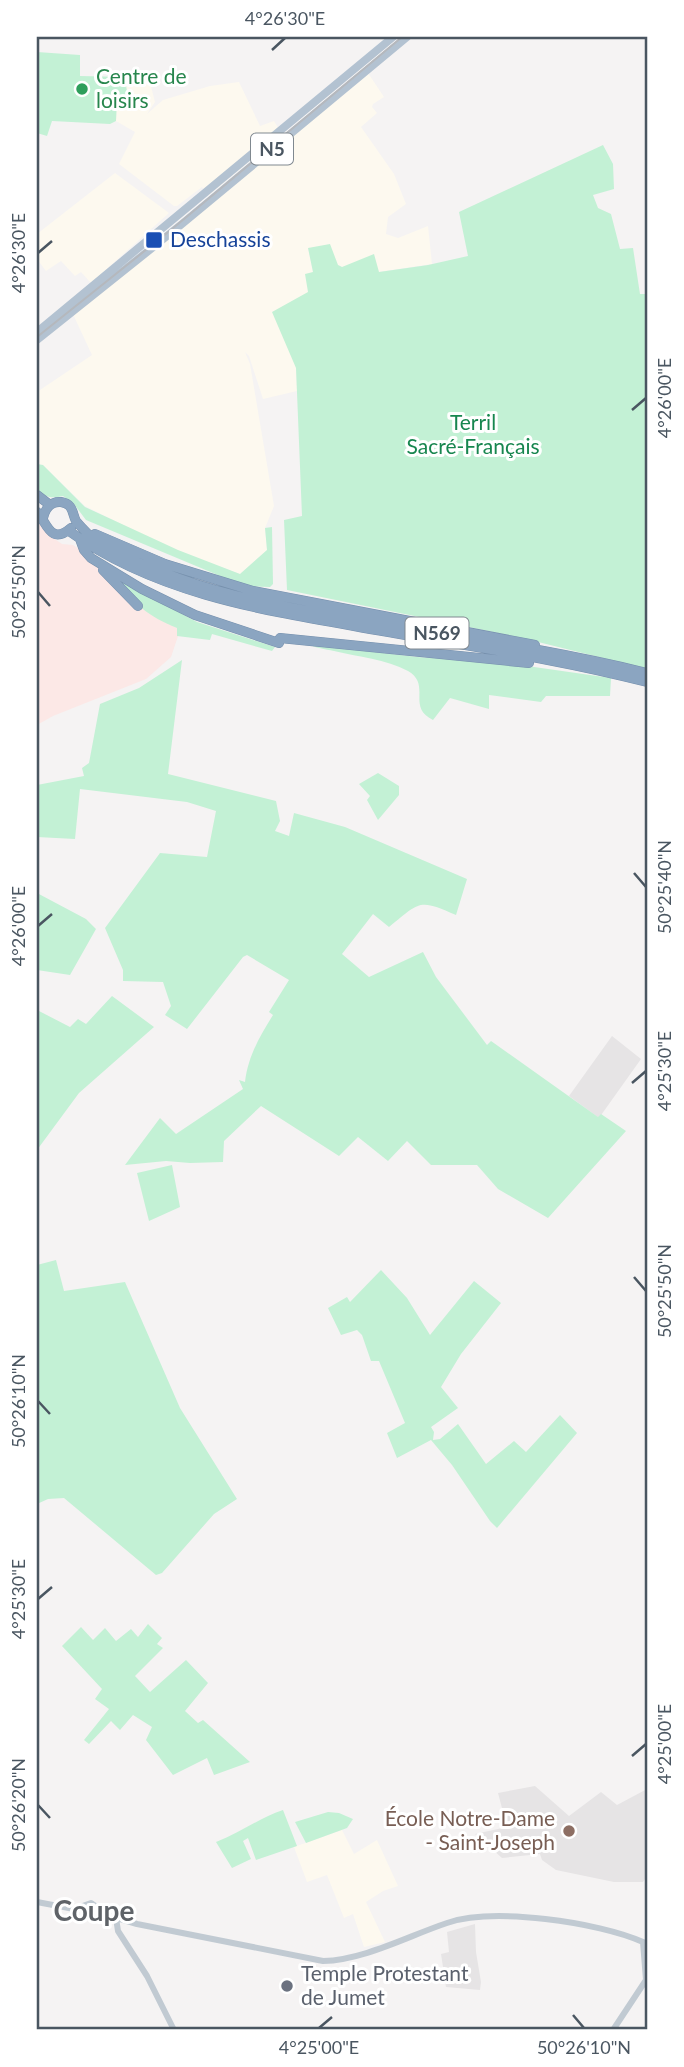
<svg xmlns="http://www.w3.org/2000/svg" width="684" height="2067" viewBox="0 0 684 2067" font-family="Lato,sans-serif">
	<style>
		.commercial { fill: #fdf9ef }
		.education { fill: #e6e4e5 }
		.medical { fill: #fce8e6 }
		.green { fill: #c3f1d5 }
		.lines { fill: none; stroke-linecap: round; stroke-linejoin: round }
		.highway-casing { stroke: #7690ad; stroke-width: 10 }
		.minor { stroke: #c1cad2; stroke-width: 6 }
		.major { stroke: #b3c2d1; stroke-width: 8 }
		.highway { stroke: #8ba5c1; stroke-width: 9 }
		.tram { stroke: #b5b8bd; stroke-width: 2 }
		.ticks { fill: none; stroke: #4a5661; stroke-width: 2.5 }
		.leisure-dot { fill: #2e9e5b; stroke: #fff; stroke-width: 2.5 }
		.transit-dot { fill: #1a4fb4; stroke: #fff; stroke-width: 2.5 }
		.education-dot { fill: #8d6e63; stroke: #fff; stroke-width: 2.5 }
		.worship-dot { fill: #6b7280; stroke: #fff; stroke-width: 2.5 }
		.labels { text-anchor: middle; stroke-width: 6; stroke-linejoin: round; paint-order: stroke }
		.shield { fill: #fff; stroke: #808990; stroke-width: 2 }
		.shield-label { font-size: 19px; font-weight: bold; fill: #4a5661 }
		.leisure-label { font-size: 21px; fill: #27864d; stroke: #fff; text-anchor: start }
		.transit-label { font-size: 21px; fill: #164399; stroke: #fff; text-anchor: start }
		.park-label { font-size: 21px; fill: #17864f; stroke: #fff }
		.education-label { font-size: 21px; fill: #785e54; stroke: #fff; text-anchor: end }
		.worship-label { font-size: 21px; fill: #5b616d; stroke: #fff; text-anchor: start }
		.district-label { font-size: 28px; font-weight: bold; fill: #5f6368; stroke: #fff }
		.neatline { fill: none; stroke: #4a5661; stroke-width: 2.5 }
		.ticks-label { font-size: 18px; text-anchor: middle; fill: #4a5661 }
	</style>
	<rect width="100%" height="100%" fill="#f5f3f3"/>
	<path class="commercial" d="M366 70 384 97 373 104 372 107 377 113 361 127 394 174 406 204 388 217 386 234 398 238 428 226 432 264 378 272 342 267 308 248 313 273 308 292 296 368 297 391 263 399 249 356 245 352 250 364 274 506 265 528 267 550 240 574 173 550 85 506 43 465 37 464V392L92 355 72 312Z
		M148 75 155 102 147 114 163 100 210 86 239 82 260 126 274 121 280 131 277 145 270 144 209 195 202 187 177 206H174L119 164 135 132 116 121 117 99H128L125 79Z
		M115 173 169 213 91 283 81 272 75 276 61 261 46 271 37 259V234Z
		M342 1830 354 1854 377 1840 398 1886 383 1891 366 1902 385 1942 364 1947 353 1914 344 1918 327 1875 307 1882 294 1847Z"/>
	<path class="education" d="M612 1036 641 1059 599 1118 569 1096Z
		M535 1786 569 1816 601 1792 617 1805 647 1789V1876L643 1882H614L556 1870 542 1860 540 1854 502 1858 475 1834 507 1827 498 1793Z
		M475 1924 476 1952 481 1982 480 1990 446 1987 441 1954 449 1952 447 1932Z"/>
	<path class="medical" d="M37 518 50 536 62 544 73 545 95 560 132 601 180 630 171 657 146 679 53 716 37 725Z"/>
	<path class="green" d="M37 52 80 55V76L125 77 128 100H117L116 121 110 124 52 121 47 136 37 133Z
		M603 145 613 164 614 189 593 195 598 208 611 214 620 249 633 248 640 294H647V669L522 638 287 590 284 520 302 516 296 368 272 312 308 292 305 274 313 272 308 248 330 244 338 265 342 267 374 254 379 272 428 265 468 256 459 212Z
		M37 464 43 465 85 507 178 550 240 574 267 550 265 528 272 527 273 584 270 587 244 586 86 520 74 504 63 496C52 499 45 497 37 490Z
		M118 579 197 622 275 647 272 651 212 634 210 640 177 636V628C148 616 134 605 118 579Z
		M308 644 417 657 499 662 611 678 610 696H546L541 702 489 695V709L450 698 433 720C406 707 432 685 408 671 386 659 358 657 334 651 325 649 315 648 308 644Z
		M182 660 168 774 276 801 280 821 275 831 289 836 294 813 345 827 467 879 456 915C418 898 420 902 389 927L373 914 342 954 369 977 423 952 436 977 487 1045 491 1041 598 1117 601 1114 626 1131 548 1218 498 1189 477 1165H431L407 1141 388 1161 358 1137 339 1156 261 1106 224 1141 223 1162 190 1163 166 1161 125 1165 160 1118 176 1134 243 1089 239 1080 245 1082C248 1056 260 1036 273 1015L269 1012 289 980 247 955 243 957 187 1029 165 1015 171 1006 163 982 123 981V970L105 928 160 853 207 857 216 811 187 802 80 789 75 839 37 837V785L84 776 82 768 89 763 100 704 139 688Z
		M378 773 399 786V795L378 820 367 800 370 796 359 784Z
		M37 893 86 919 96 929 70 975 37 970Z
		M112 996 154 1027 79 1093 37 1150V1012L39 1011 70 1027 78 1019 86 1024Z
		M172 1165 180 1207 149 1221 137 1173Z
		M56 1260 64 1291 125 1282 180 1408 237 1499 214 1514 162 1573 156 1575 64 1498 48 1499 37 1504V1265Z
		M381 1270 407 1298 430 1335 474 1281 501 1303 461 1354 441 1387 458 1408 431 1427 434 1432 433 1440 440 1439 458 1424 486 1464 514 1441 526 1452 560 1415 577 1433 497 1528 490 1521 452 1465 431 1440 397 1458 387 1433 405 1423 379 1361H371L362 1335 357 1330 341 1335 328 1308 347 1297 350 1302Z
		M148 1624 162 1638 157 1644 163 1648 135 1676 150 1692 186 1660 208 1683 185 1711 198 1723 203 1720 250 1762 214 1775 207 1758 173 1775 146 1740 152 1727 133 1715 120 1730 111 1721 89 1744 84 1740 109 1709 95 1699 102 1689 62 1646 81 1627 93 1640 105 1628 116 1641 131 1629 138 1637Z
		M283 1810 297 1846 256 1860 248 1838 243 1841 251 1859 232 1868 216 1842C240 1833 259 1818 283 1810Z
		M328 1812 339 1813 353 1819 347 1828 306 1843 295 1822Z"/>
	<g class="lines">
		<defs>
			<path id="highway" d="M37 495 50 505
				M37 512C47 522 50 546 71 528
				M43 518C45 509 51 501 61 502 74 504 72 514 76 521 80 526 87 533 91 537 113 554 151 568 178 578 232 598 292 608 349 618 448 635 549 649 647 673
				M69 531C152 591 255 609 354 626 452 644 551 657 647 682
				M95 534 165 564 253 591 535 645
				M80 539 84 550 91 558 142 589 195 615 279 643
				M103 570 138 606
				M280 638 529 663"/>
		</defs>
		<use href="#highway" class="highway-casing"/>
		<path class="minor" d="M37 1902 74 1909 91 1903 110 1916 137 1924 323 1961C364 1960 408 1936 447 1923 493 1907 598 1922 643 1942
			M116 1918 118 1931 147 1976 174 2030
			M613 2030 646 1980 643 1942"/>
		<path class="major" d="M37 332 393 37
			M37 340 182 224 407 37"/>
		<use href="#highway" class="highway"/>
		<path class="tram" d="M37 337 172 229 402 37"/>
	</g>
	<path class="ticks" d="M272 50 285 38M38 253 52 241M632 410 646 398M38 592 50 606M634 873 646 887M38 926 52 914M632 1083 646 1071M634 1277 646 1291M38 1401 50 1414M38 1599 52 1587M632 1756 646 1744M38 1805 50 1818M573 2015 584 2028M319 2028 332 2017"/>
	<circle class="leisure-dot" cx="82" cy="89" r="7"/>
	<rect class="transit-dot" x="145" y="231" width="18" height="18" rx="3.5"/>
	<circle class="education-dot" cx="569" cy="1831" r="7"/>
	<circle class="worship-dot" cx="287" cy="1986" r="7"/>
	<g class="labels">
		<g class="shield">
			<rect x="251" y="133.5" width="42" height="31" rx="5"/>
			<rect x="405.5" y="617.5" width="63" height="31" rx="5"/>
		</g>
		<g class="shield-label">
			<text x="272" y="156">N5</text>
			<text x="437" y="640">N569</text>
		</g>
		<g class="leisure-label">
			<text x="96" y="84">Centre de<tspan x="96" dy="24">loisirs</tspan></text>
		</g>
		<g class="transit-label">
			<text x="170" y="247">Deschassis</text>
		</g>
		<g class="park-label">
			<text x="473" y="430">Terril<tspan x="473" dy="24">Sacré-Français</tspan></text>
		</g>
		<g class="education-label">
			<text x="555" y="1826">École Notre-Dame<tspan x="555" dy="24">- Saint-Joseph</tspan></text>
		</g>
		<g class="worship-label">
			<text x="301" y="1981">Temple Protestant<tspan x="301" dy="24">de Jumet</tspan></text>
		</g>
		<g class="district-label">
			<text x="94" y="1921">Coupe</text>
		</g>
	</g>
	<rect width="684" height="2067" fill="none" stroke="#ffffff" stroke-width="77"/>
	<rect x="38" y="38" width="608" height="1990" class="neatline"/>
	<g class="ticks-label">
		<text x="285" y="25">4°26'30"E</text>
		<text transform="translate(19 253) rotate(-90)" y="6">4°26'30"E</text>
		<text transform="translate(665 398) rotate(-90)" y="6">4°26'00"E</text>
		<text transform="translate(19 592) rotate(-90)" y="6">50°25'50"N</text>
		<text transform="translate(665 887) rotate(-90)" y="6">50°25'40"N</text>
		<text transform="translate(19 926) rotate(-90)" y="6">4°26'00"E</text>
		<text transform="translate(665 1071) rotate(-90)" y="6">4°25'30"E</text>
		<text transform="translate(665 1291) rotate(-90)" y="6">50°25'50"N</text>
		<text transform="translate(19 1401) rotate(-90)" y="6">50°26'10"N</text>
		<text transform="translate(19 1599) rotate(-90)" y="6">4°25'30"E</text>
		<text transform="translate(665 1744) rotate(-90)" y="6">4°25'00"E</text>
		<text transform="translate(19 1805) rotate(-90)" y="6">50°26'20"N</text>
		<text x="319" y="2054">4°25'00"E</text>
		<text x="584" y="2054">50°26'10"N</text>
	</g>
</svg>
